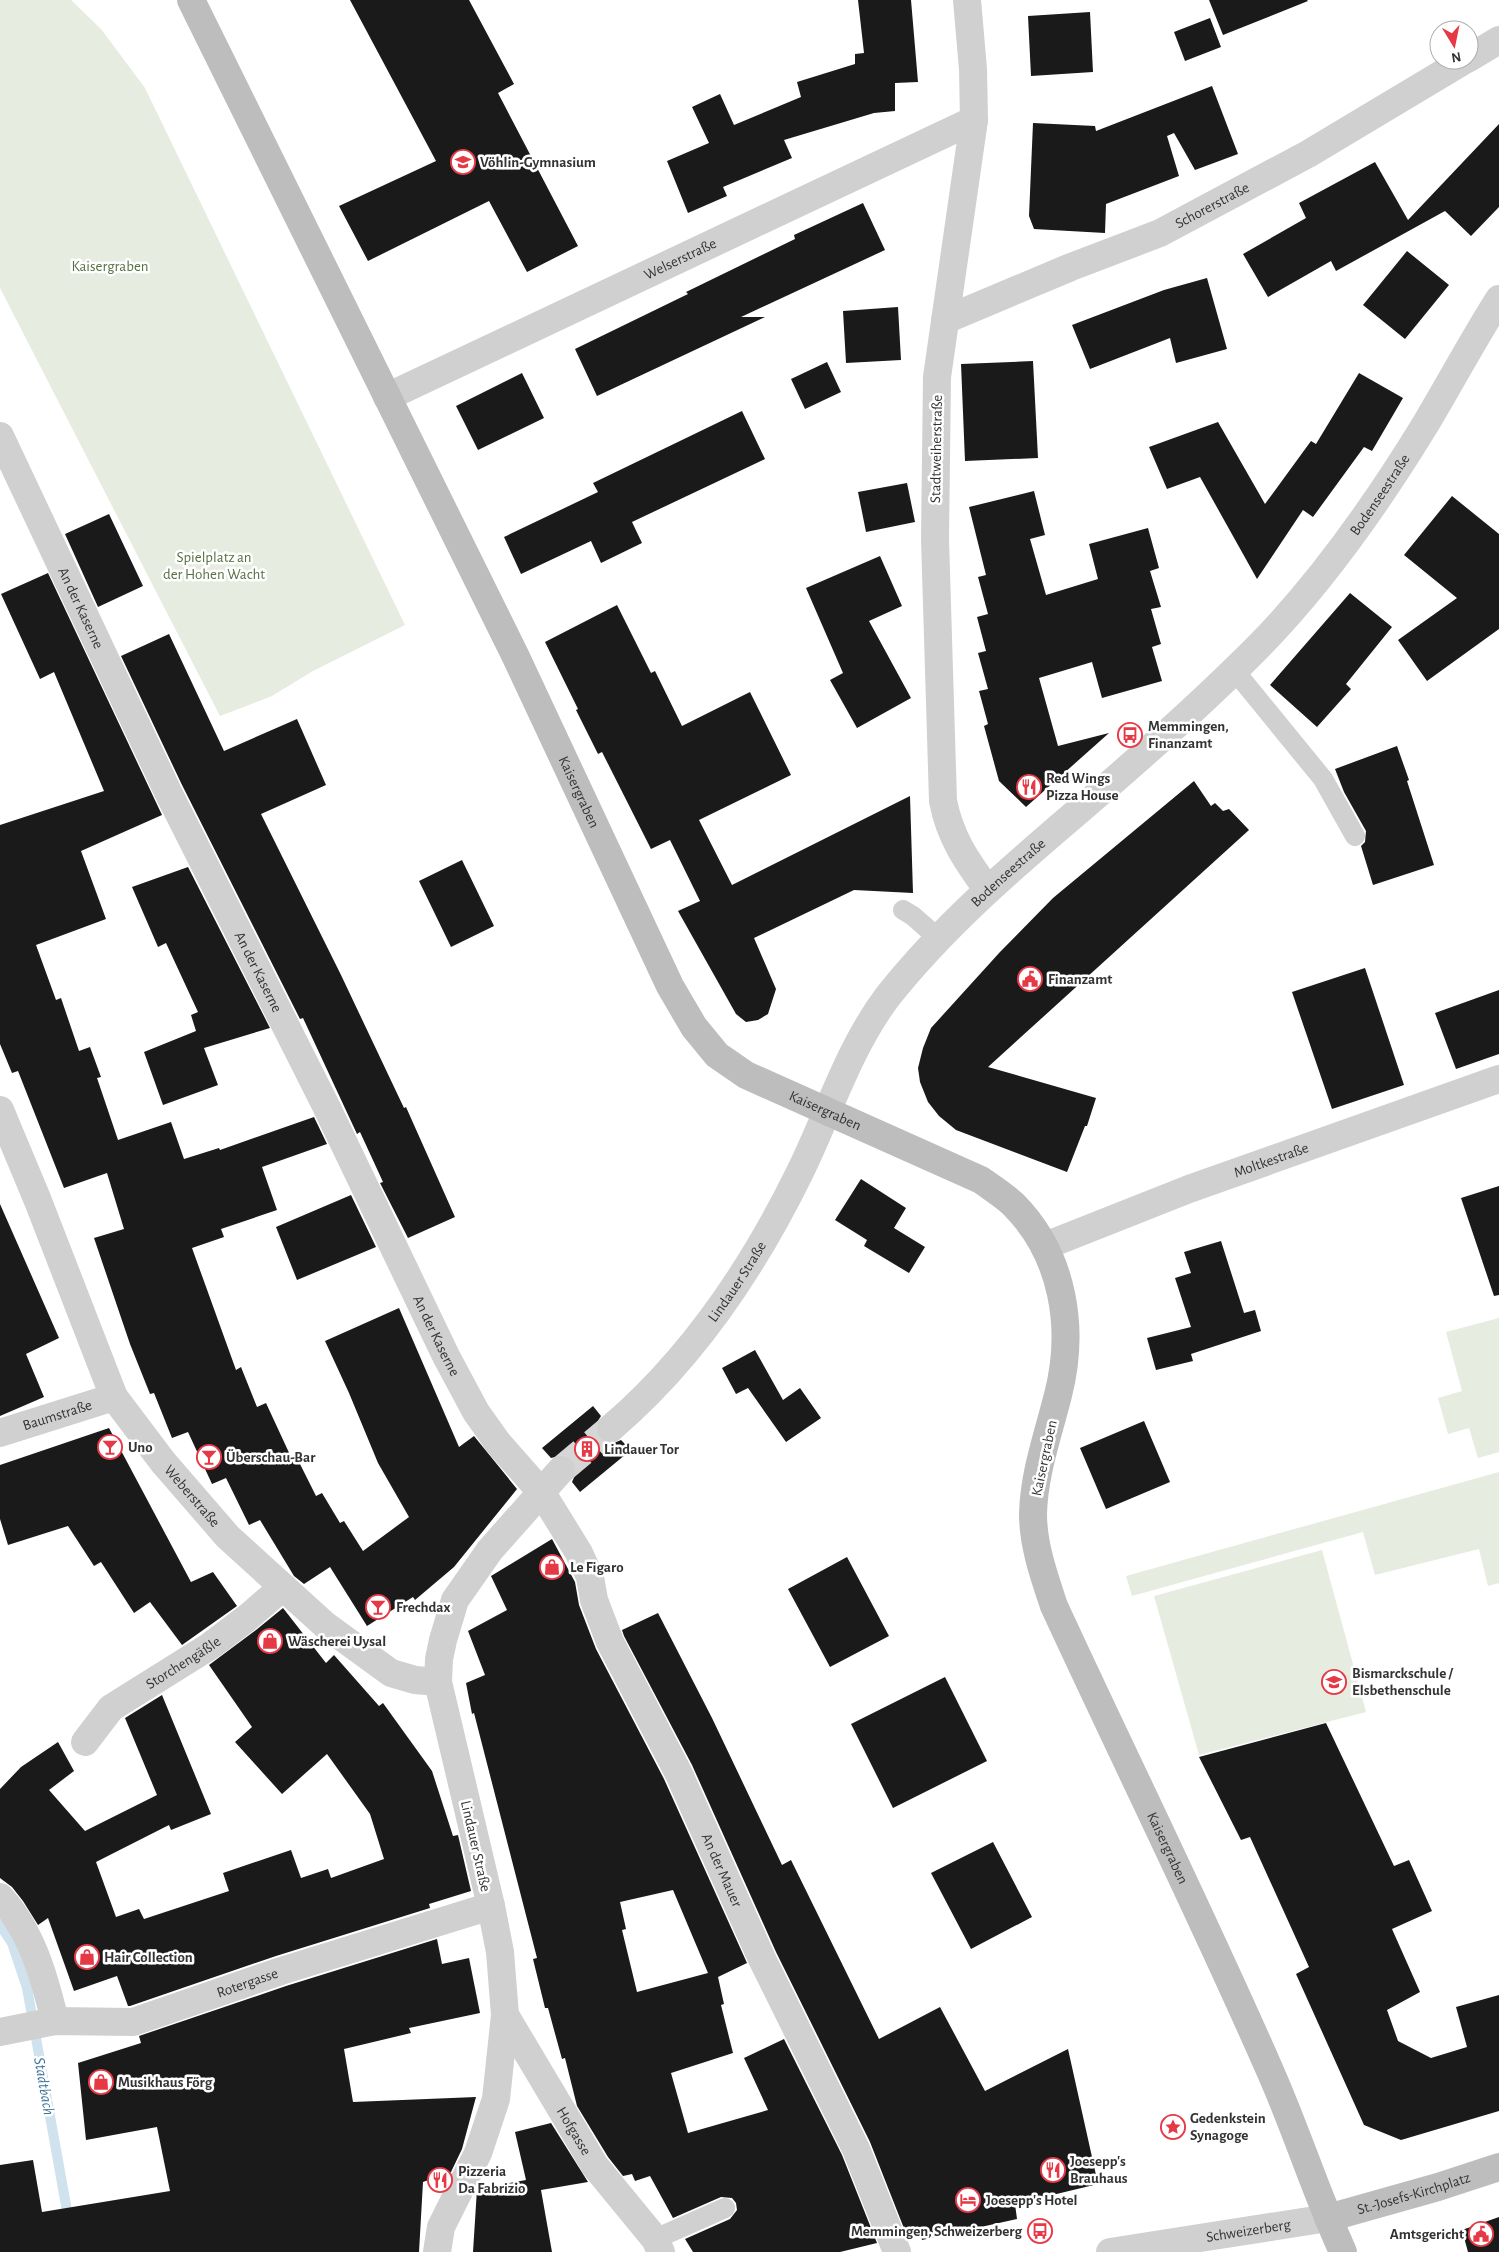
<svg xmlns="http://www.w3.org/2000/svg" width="1499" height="2252" viewBox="0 0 1499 2252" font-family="'Alegreya Sans',sans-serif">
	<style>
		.green { fill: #e6ecdf }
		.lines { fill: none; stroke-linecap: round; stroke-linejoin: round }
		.stream { stroke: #cfe2ee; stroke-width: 10 }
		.building { fill: #1a1a1a; fill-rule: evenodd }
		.street-tunnel { stroke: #d6d6d6; stroke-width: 28; stroke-dasharray: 28 14; stroke-linecap: butt }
		.lane { stroke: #d0d0d0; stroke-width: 20 }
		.street { stroke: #d0d0d0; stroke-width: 28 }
		.secondary { stroke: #bdbdbd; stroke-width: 28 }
		.labels { text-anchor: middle; stroke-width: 5; stroke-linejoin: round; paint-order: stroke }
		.poi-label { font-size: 15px; font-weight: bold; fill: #333; stroke: #fff; text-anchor: start }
		.street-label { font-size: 15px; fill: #333; stroke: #fff }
		.park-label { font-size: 15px; fill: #56703f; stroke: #fff }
		.water-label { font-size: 16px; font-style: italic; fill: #3f7597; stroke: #fff }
	</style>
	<rect width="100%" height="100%" fill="#fff"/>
	<path class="green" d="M0 0H71L101 29 145 88 405 625 313 671 272 696 220 716 0 288Z
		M1499 1318V1452L1478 1458 1469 1428 1448 1434 1438 1398 1462 1391 1446 1332Z
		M1499 1472V1583L1488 1586 1479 1549 1375 1575 1363 1532 1132 1596 1126 1576Z
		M1322 1550 1366 1712 1199 1755 1154 1596Z"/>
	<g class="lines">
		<path class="stream" d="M0 1925 12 1943 27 1988 69 2222"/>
	</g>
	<path class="building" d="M350 0H469L514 84 498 93 578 246 527 272 489 201 368 261 339 206 436 161Z
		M858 0H911L918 82 895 83V111L874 113 784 140 792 158 723 187 727 196 688 213 667 161 709 143 692 107 720 94 734 125 801 97 797 82 855 64V54L864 53Z
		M1209 0H1307L1308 1 1223 35Z
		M1090 12 1093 72 1031 76 1028 16Z
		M1210 18 1221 47 1185 61 1174 32Z
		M1212 86 1238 154 1195 170 1174 133 1167 136 1179 176 1106 204 1105 233 1034 229 1029 216 1033 123 1095 126 1096 131Z
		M1499 124V207L1471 236 1445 211 1336 271 1331 261 1268 297 1243 254 1306 218 1299 203 1375 162 1408 220Z
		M863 203 885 250 741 317H765L597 396 575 349 688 294 686 292 795 239 794 235Z
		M1407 251 1449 285 1405 339 1363 305Z
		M1207 278 1227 349 1176 363 1170 338 1090 369 1072 325 1164 290Z
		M898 307 901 360 846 363 843 311Z
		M1033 361 1038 458 965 461 961 364Z
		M827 362 841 392 805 409 791 379Z
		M522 373 544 418 478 450 456 406Z
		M1359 373 1403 398 1372 451 1364 447 1313 517 1303 510 1257 579 1200 477 1167 489 1149 447 1218 422 1265 504 1311 441 1316 444Z
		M742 411 765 459 632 522 642 543 601 563 591 541 521 574 504 537 598 492 593 483Z
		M907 483 915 522 866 532 858 492Z
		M1034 491 1045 535 1030 539 1046 595 1098 579 1089 544 1148 528 1159 568 1150 571 1161 607 1151 609 1161 644 1152 647 1162 681 1102 698 1092 662 1039 678 1058 746 1109 733 1026 807 999 781 984 726 988 724 979 691 988 689 978 653 986 651 977 617 988 614 978 577 986 575 969 507Z
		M1452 496 1499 534V629L1427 681 1398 640 1457 598 1404 555Z
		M109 514 143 586 98 607 65 534Z
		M880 556 902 606 869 621 911 698 857 728 830 680 843 673 806 588Z
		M48 573 162 815 81 851 106 919 36 945 56 1000 61 998 79 1051 90 1047 101 1077 97 1078 118 1140 171 1122 184 1159 219 1148 220 1150 314 1117 327 1144 262 1167 277 1210 221 1229 224 1237 192 1248 236 1370 241 1367 257 1407 266 1403 291 1457 295 1454 316 1496 322 1493 340 1523 344 1521 363 1551 409 1517 378 1463 349 1393 325 1341 399 1308 459 1447 474 1436 517 1489 454 1567 415 1600 413 1597 367 1626 330 1567 304 1584 294 1576 260 1520 249 1525 226 1478 212 1484 188 1432 172 1438 154 1393 150 1394 130 1344 94 1238 124 1229 107 1173 64 1188 18 1071 12 1073 0 1044V825L104 791 54 672 40 679 1 594Z
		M1350 593 1392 627 1346 684 1351 689 1317 727 1270 685Z
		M617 605 651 673 655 671 682 726 750 692 791 775 699 820 732 885 910 796 913 893 854 890 754 938 776 989 768 1014 758 1020 746 1022 736 1014 678 911 700 901 670 840 651 849 602 752 598 754 576 710 578 709 545 642Z
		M169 634 224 751 297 719 326 785 261 814 341 975 404 1108 406 1107 455 1217 408 1238 380 1183 383 1182 360 1132 357 1134 303 1018 300 1019 182 785 121 656Z
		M1397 746 1409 780 1407 781 1434 865 1373 885 1361 846 1365 842 1366 831 1344 792 1335 769Z
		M1194 781 1211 806 1215 803 1223 811 1229 809 1249 830 988 1067 1096 1098 1087 1126H1085L1067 1172 956 1130 939 1116 928 1102 920 1082 918 1068 923 1048 931 1028 1000 952 1053 898Z
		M462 860 494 926 451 947 419 881Z
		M188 867 270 1028 204 1048 218 1085 163 1105 144 1052 196 1031 191 1015 198 1012 166 943 158 947 132 887Z
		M1365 968 1404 1085 1332 1109 1292 992Z
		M1499 990V1054L1456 1069 1435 1013Z
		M861 1179 906 1208 894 1228 925 1247 909 1273 864 1246 867 1240 835 1220Z
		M1499 1186V1295L1494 1296 1461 1198Z
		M351 1195 376 1247 297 1280 276 1227Z
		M0 1204 59 1338 26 1354 44 1397 0 1416Z
		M1221 1241 1244 1313 1255 1310 1261 1331 1191 1354 1193 1361 1156 1370 1147 1338 1191 1327 1175 1278 1191 1273 1184 1252Z
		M755 1350 783 1400 800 1388 821 1418 786 1442 748 1388 736 1394 722 1368Z
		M593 1406 601 1416 596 1424V1431L599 1438 607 1443H614L621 1440 631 1450 580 1492 572 1482 576 1473V1465L572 1459 564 1455 551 1458 542 1448Z
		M1144 1421 1170 1482 1106 1509 1080 1448Z
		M109 1428 191 1582 213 1572 237 1606 182 1645 150 1602 134 1613 101 1562 94 1566 68 1526 8 1545 0 1519V1465Z
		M552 1539 575 1582 579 1605 596 1649 664 1779 747 1963 718 1977 724 2004 721 2005 733 2053 671 2073 688 2133 768 2110 744 2058 784 2039 842 2155 877 2243 840 2252H693L685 2239 730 2219 737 2210 736 2203 732 2198 721 2197 673 2218 650 2176 635 2181 632 2174 623 2176 608 2157 577 2106 565 2058 562 2059 548 2008H545L533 1959 537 1958 474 1713 472 1714 466 1683 485 1675 468 1631 507 1610 491 1576ZM673 1890 708 1973 637 1992 622 1930 626 1929 620 1902Z
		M847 1557 889 1636 830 1667 788 1589Z
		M283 1608 326 1663 334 1655 379 1706 383 1703 432 1771 453 1836 458 1835 471 1891 429 1904 430 1908 276 1956 130 2006H128L117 1976 74 1991 48 1918 38 1925 23 1901 12 1887 0 1878V1789L21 1767 58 1742 74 1771 49 1790 85 1831 157 1795 125 1718 162 1695 211 1814 171 1830 169 1825 96 1862 116 1917 139 1909 144 1919 229 1891 223 1873 291 1850 301 1878 328 1869 331 1878 384 1859 370 1814 327 1754 282 1794 235 1742 252 1727 209 1665 256 1630Z
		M658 1613 712 1718 782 1865 791 1860 879 2039 940 2007 985 2091 1068 2049 1098 2184 1015 2204 1017 2219 922 2240 920 2233 907 2236 870 2142 776 1952 692 1765 624 1636 622 1630Z
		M945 1677 987 1761 893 1808 851 1724Z
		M1326 1723 1394 1866 1409 1860 1432 1911 1392 1929 1420 1992 1387 2010 1398 2041 1431 2058 1467 2047 1456 2007 1499 1995V2111L1401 2140 1364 2125 1296 1974 1309 1967 1250 1837 1241 1840 1199 1757Z
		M993 1842 1032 1917 971 1949 931 1873Z
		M437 1939 442 1964 469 1958 480 2013 409 2028 411 2033 344 2049 353 2102 476 2097 462 2149 451 2172 423 2182 419 2252H0V2165L33 2160 42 2212 170 2191 157 2127 86 2140 78 2063 141 2043 139 2036 286 1986Z
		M551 2123 588 2182 541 2190 552 2252H473L477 2189 526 2180 515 2132Z
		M1499 2217V2252H1468L1462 2230Z"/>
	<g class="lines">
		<path class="street-tunnel" d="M561 1470 611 1428"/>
		<path class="lane" d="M1234 670 1323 779 1355 836
			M903 910 913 916 938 938
			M655 2239 725 2208"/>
		<g class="street">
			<path d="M967 0 973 69 974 120 937 377 935 539 943 801C950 837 966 860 987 889"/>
			<path d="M1469 58 1499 40"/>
			<path id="s1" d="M945 320 1071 267 1160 233 1308 154 1465 60"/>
			<path id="s2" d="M387 397 974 120"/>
			<path id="s3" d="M0 436 168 792 326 1106 446 1356 476 1412 498 1443 542 1493 579 1553 590 1577 594 1600 610 1642 678 1772 762 1959 856 2149 897 2252"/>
			<path id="s4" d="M0 1110 38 1201 114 1397 163 1462 228 1537 325 1625 391 1673 415 1680 438 1682"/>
			<path id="s5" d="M1045 1246 1189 1189 1499 1079"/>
			<path id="s6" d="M611 1428C693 1358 753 1268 800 1172 829 1113 848 1049 888 996 943 927 1009 870 1076 813 1137 761 1197 708 1254 651 1320 585 1376 505 1425 425 1450 383 1473 340 1499 299"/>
			<path id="s7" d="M0 1433 114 1397"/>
			<path id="s8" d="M85 1742 111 1708 210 1646 247 1618 283 1587"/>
			<path d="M0 1897C32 1932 44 1976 55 2021"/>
			<path id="s9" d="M505 2015 595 2166 655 2239 661 2252"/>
			<path id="s10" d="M0 2032 55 2021 133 2022 281 1971 491 1906"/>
			<path d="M437 2252 441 2227 478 2153 496 2099 505 2015 500 1952 491 1906 438 1682 439 1659 443 1640 455 1600 490 1550 561 1470"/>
			<path id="s11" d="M1110 2252 1328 2218"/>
		</g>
		<g class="secondary">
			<path id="s12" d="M191 0 515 655 670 986 694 1027 717 1055 746 1075 981 1180C992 1188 1005 1196 1014 1205 1064 1256 1075 1329 1058 1395 1048 1435 1034 1473 1033 1514 1033 1545 1044 1576 1054 1606 1126 1762 1202 1915 1271 2073 1297 2132 1316 2193 1343 2252"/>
			<path id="s13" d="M1328 2218 1438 2187 1499 2167"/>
		</g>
	</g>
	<defs>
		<symbol id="school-ring" viewBox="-11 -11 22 22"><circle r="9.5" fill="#fff" stroke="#e63946" stroke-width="1.5"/><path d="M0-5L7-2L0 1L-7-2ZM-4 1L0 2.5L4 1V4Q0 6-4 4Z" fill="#e63946"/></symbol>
		<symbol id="bus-ring" viewBox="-11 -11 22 22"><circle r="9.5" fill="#fff" stroke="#e63946" stroke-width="1.5"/><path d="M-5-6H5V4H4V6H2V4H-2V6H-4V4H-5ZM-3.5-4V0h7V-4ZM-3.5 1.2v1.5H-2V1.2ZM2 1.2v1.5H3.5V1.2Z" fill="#e63946"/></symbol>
		<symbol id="restaurant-ring" viewBox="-11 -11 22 22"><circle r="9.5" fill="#fff" stroke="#e63946" stroke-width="1.5"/><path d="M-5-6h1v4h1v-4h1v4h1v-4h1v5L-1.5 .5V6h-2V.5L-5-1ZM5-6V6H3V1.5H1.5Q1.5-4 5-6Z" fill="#e63946"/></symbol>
		<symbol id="civic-ring" viewBox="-11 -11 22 22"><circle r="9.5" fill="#fff" stroke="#e63946" stroke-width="1.5"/><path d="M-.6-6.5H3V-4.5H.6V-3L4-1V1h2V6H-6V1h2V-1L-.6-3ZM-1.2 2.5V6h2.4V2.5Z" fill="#e63946"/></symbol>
		<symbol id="bar-ring" viewBox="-11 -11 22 22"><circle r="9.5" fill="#fff" stroke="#e63946" stroke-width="1.5"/><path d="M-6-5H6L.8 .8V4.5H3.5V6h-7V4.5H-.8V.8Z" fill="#e63946"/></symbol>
		<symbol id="building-ring" viewBox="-11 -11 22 22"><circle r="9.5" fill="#fff" stroke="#e63946" stroke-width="1.5"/><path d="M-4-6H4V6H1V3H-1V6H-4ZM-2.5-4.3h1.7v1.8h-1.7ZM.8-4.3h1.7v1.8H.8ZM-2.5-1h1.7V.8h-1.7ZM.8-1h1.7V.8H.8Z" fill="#e63946"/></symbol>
		<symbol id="shop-ring" viewBox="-11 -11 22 22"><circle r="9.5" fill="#fff" stroke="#e63946" stroke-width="1.5"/><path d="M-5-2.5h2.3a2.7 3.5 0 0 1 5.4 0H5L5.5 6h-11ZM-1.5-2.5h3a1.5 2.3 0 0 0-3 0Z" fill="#e63946"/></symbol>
		<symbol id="sight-ring" viewBox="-11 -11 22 22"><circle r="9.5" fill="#fff" stroke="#e63946" stroke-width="1.5"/><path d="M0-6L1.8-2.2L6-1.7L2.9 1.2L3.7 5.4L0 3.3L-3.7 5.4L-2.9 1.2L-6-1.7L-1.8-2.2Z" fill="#e63946"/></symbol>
		<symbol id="hotel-ring" viewBox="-11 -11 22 22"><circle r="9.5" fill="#fff" stroke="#e63946" stroke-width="1.5"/><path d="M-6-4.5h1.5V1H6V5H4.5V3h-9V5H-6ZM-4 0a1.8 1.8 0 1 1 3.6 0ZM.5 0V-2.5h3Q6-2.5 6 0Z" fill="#e63946"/></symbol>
	</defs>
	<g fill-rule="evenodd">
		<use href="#school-ring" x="449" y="148" width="28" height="28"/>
		<use href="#bus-ring" x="1116" y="721" width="28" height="28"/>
		<use href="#restaurant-ring" x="1015" y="773" width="28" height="28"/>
		<use href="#civic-ring" x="1016" y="965" width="28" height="28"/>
		<use href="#bar-ring" x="96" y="1433" width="28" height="28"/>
		<use href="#building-ring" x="573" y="1435" width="28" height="28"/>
		<use href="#bar-ring" x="195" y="1443" width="28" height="28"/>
		<use href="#shop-ring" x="538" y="1553" width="28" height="28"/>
		<use href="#bar-ring" x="364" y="1593" width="28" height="28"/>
		<use href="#shop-ring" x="256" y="1627" width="28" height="28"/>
		<use href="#school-ring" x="1320" y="1668" width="28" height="28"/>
		<use href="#shop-ring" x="73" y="1943" width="28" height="28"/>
		<use href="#shop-ring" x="87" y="2068" width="28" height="28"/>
		<use href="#sight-ring" x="1159" y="2113" width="28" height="28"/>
		<use href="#restaurant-ring" x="1039" y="2156" width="28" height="28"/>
		<use href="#restaurant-ring" x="426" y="2166" width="28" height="28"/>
		<use href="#hotel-ring" x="954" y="2186" width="28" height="28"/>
		<use href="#bus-ring" x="1026" y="2217" width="28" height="28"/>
		<use href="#civic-ring" x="1467" y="2220" width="28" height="28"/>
	</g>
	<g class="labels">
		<g class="poi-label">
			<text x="480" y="167">Vöhlin-Gymnasium</text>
			<text x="1148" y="731">Memmingen,<tspan x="1148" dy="17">Finanzamt</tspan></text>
			<text x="1046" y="783">Red Wings<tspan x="1046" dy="17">Pizza House</tspan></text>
			<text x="1048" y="984">Finanzamt</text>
			<text x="128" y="1452">Uno</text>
			<text x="604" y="1454">Lindauer Tor</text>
			<text x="226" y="1462">Überschau-Bar</text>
			<text x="570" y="1572">Le Figaro</text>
			<text x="396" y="1612">Frechdax</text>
			<text x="288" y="1646">Wäscherei Uysal</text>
			<text x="1352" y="1678">Bismarckschule /<tspan x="1352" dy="17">Elsbethenschule</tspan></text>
			<text x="104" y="1962">Hair Collection</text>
			<text x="118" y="2087">Musikhaus Förg</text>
			<text x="1190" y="2123">Gedenkstein<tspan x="1190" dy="17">Synagoge</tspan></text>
			<text x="1070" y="2166">Joesepp's<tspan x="1070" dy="17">Brauhaus</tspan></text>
			<text x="458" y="2176">Pizzeria<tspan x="458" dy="17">Da Fabrizio</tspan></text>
			<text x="986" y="2205">Joesepp's Hotel</text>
			<text x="1022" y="2236" text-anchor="end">Memmingen, Schweizerberg</text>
			<text x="1464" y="2239" text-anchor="end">Amtsgericht</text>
		</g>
		<g class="street-label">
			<text dy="5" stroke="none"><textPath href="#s1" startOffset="291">Schorerstraße</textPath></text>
			<text dy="5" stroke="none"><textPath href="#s2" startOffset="324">Welserstraße</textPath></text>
			<text transform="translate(936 449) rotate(-89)" y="5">Stadtweiherstraße</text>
			<text dy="5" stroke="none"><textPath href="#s6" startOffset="1222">Bodenseestraße</textPath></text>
			<text dy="5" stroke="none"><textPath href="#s3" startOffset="190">An der Kaserne</textPath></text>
			<text dy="5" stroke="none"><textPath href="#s12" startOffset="882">Kaisergraben</textPath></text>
			<text dy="5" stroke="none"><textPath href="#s6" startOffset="690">Bodenseestraße</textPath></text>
			<text dy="5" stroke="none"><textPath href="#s3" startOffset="595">An der Kaserne</textPath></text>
			<text dy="5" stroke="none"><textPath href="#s12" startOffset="1302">Kaisergraben</textPath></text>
			<text dy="5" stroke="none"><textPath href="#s5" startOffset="242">Moltkestraße</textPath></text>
			<text dy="5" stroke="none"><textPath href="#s6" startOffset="194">Lindauer Straße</textPath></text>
			<text dy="5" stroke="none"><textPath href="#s3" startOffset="1000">An der Kaserne</textPath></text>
			<text dy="5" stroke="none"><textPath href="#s7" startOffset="60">Baumstraße</textPath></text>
			<text transform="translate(1044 1458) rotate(-78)" y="5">Kaisergraben</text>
			<text dy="5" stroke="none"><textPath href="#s4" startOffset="435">Weberstraße</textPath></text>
			<text dy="5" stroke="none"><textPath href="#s8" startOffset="128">Storchengäßle</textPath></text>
			<text transform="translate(476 1846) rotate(77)" y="5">Lindauer Straße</text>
			<text dy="5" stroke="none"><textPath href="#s12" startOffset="2202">Kaisergraben</textPath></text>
			<text dy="5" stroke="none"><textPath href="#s3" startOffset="1610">An der Mauer</textPath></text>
			<text dy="5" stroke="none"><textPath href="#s10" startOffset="255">Rotergasse</textPath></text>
			<text dy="5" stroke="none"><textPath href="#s9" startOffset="135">Hofgasse</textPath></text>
			<text dy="5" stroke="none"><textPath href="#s13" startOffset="89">St.-Josefs-Kirchplatz</textPath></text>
			<text dy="5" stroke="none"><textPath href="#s11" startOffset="140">Schweizerberg</textPath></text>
		</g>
		<g class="park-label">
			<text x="110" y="271">Kaisergraben</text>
			<text x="214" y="562">Spielplatz an<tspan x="214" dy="17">der Hohen Wacht</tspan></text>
		</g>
		<g class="water-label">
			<text transform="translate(45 2086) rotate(80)" y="6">Stadtbach</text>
		</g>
	</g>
	<g transform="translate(1454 45) rotate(170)"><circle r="24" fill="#ffffff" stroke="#adadad"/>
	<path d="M0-4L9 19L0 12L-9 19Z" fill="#e63946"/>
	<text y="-8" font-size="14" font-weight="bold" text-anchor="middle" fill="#333333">N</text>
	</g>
</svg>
